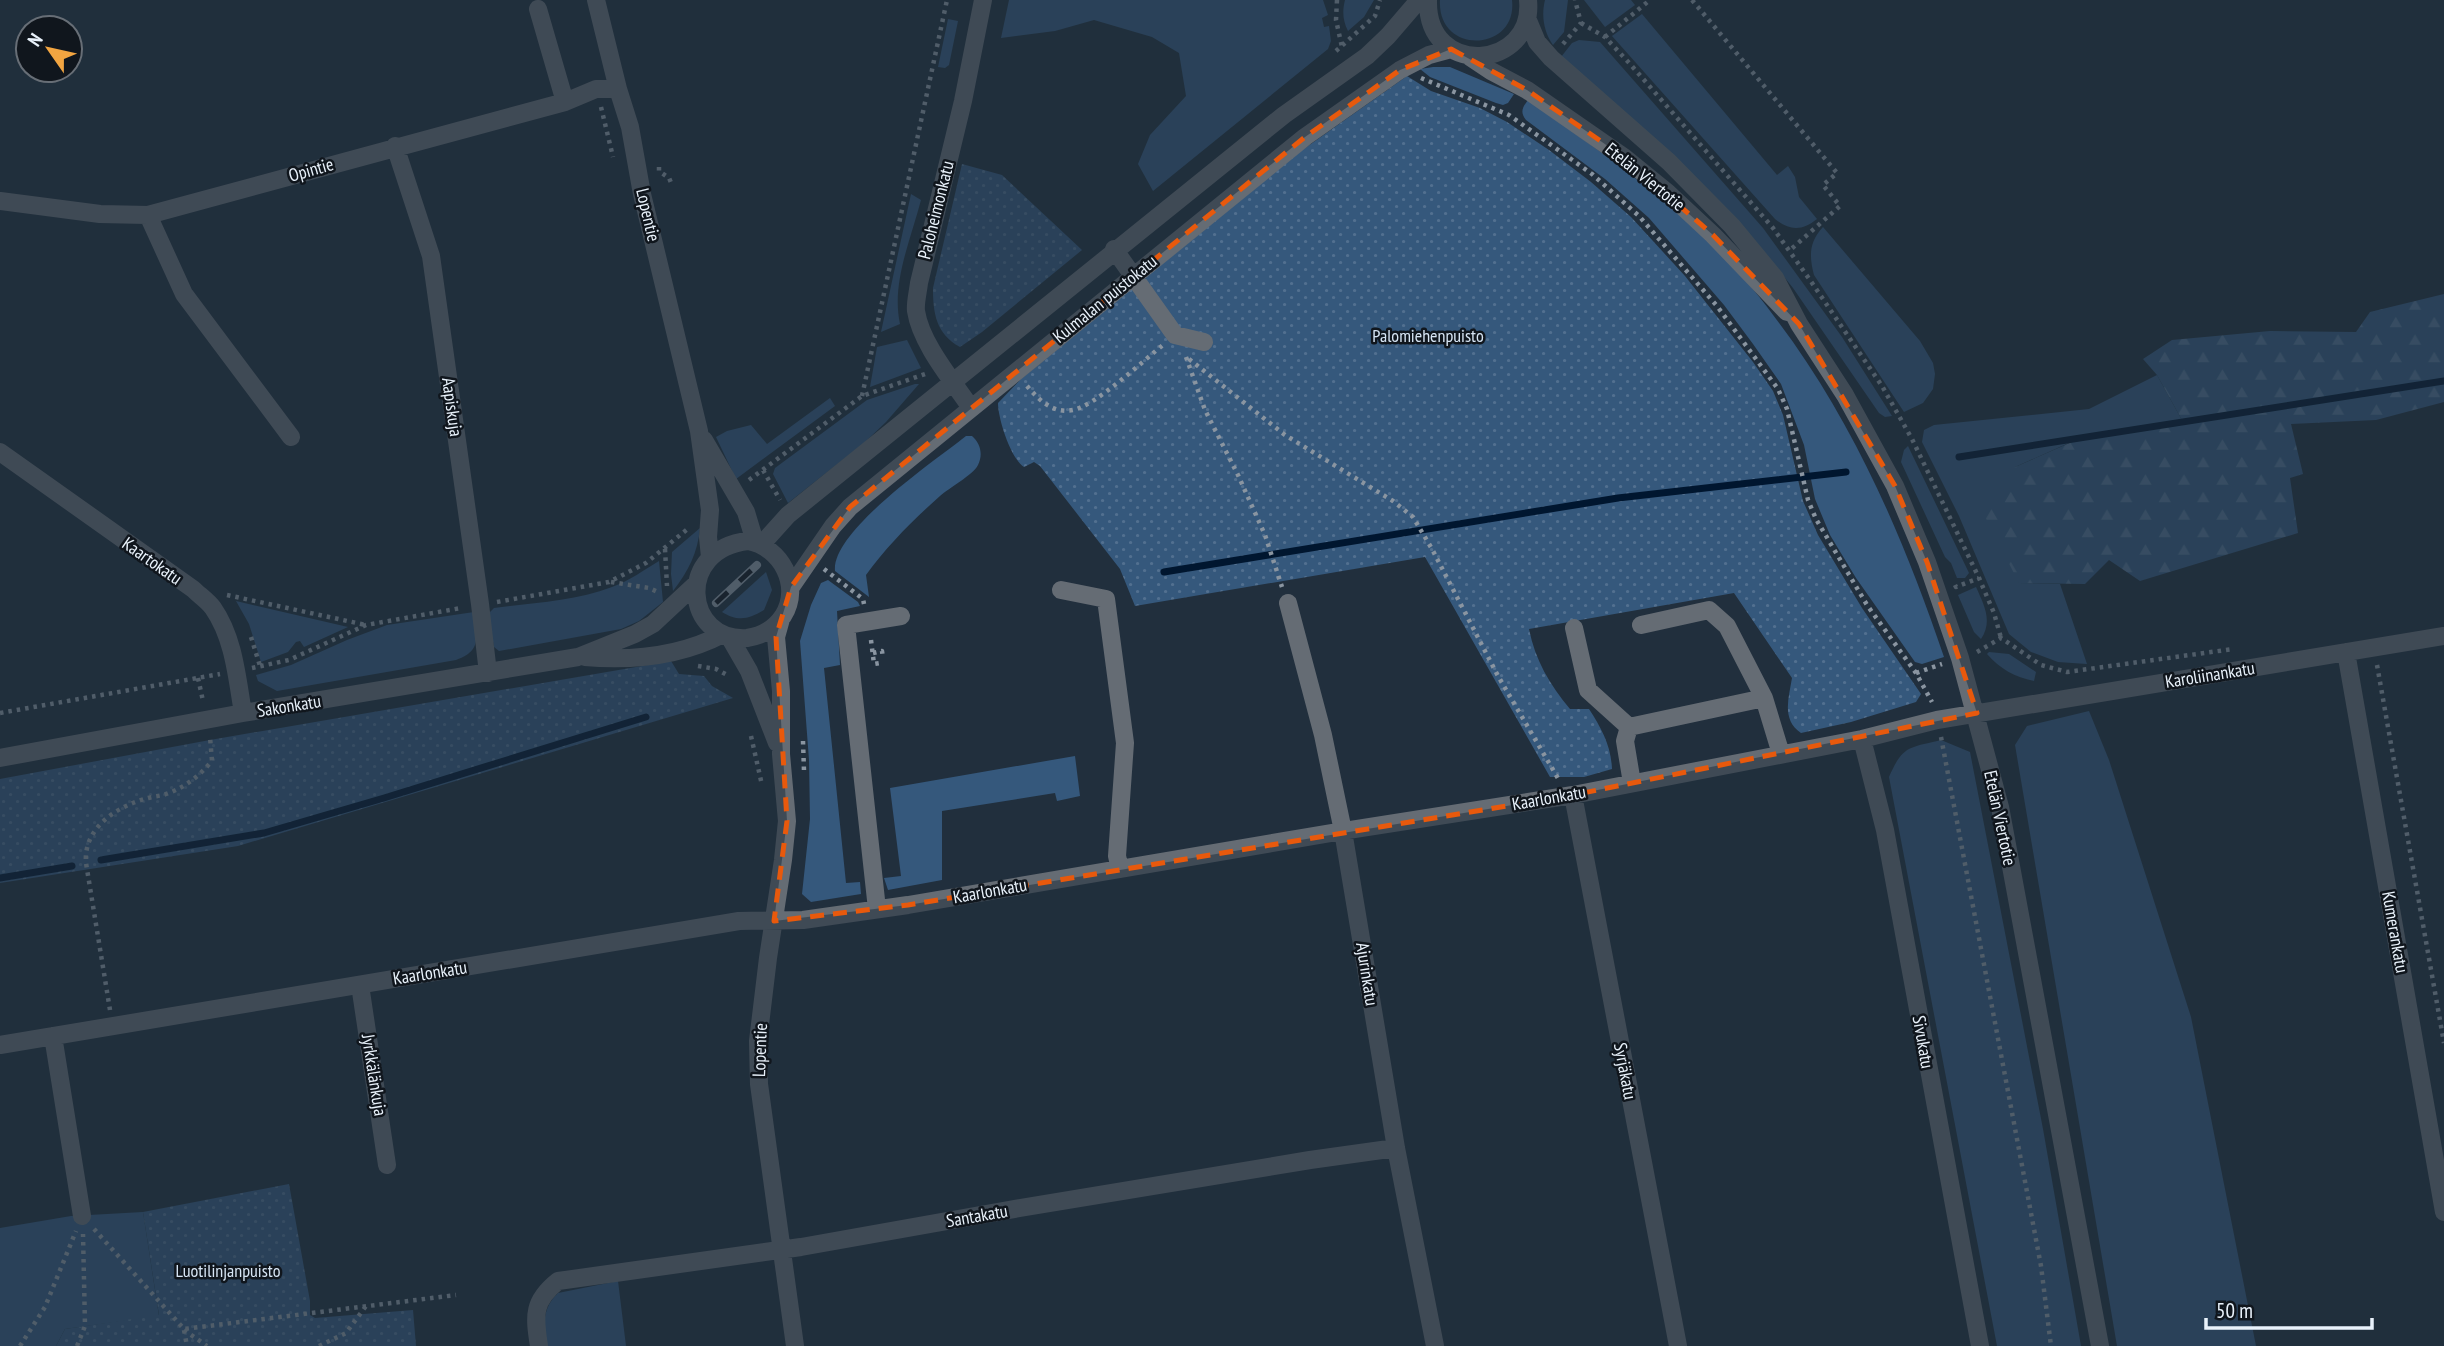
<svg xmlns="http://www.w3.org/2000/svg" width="2444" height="1346" viewBox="0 0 2444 1346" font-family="'PT Sans Narrow',sans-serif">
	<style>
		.green { fill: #35587c }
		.forest { fill: url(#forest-firs) }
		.park { fill: url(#park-dots) }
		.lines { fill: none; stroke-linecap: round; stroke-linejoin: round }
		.stream { stroke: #00162f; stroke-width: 7 }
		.path { stroke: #8a95a1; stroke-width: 4.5; stroke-dasharray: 3.5 5; stroke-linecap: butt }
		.minor { stroke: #656c74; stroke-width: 18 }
		.rail-casing { stroke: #8994a0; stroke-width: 8 }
		.rail { stroke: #10161d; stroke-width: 5; stroke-dasharray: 16; stroke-linecap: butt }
		.marked { fill: none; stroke: #e8590c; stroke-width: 5; stroke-dasharray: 14 9; stroke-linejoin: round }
		.labels { text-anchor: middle; stroke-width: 5; stroke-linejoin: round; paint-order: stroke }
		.street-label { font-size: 18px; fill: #e9f2fb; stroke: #10161d }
		.park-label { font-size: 18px; fill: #d7e5f4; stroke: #10161d }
	</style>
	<defs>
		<pattern id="forest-firs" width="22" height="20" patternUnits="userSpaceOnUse" patternTransform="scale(1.75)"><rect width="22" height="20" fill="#35587c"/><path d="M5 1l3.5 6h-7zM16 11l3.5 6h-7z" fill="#527090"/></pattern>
		<pattern id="park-dots" width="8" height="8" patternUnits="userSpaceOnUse" patternTransform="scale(1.75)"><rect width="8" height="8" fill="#35587c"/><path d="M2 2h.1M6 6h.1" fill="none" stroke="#527090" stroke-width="1.8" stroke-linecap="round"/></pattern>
	</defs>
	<rect width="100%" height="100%" fill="#212f3d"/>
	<path class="green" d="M1009 0H1323L1328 15 1322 18 1324 27 1329 26 1331 41 1328 49 1153 191 1138 164 1150 135 1186 96 1179 53 1152 37 1094 20 1055 31 1001 38Z
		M1345 0H1374L1364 17 1348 31C1343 21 1342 12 1345 0Z
		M1440 0H1512C1518 52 1437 56 1440 0Z
		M1545 0H1568L1564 32 1553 45C1544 32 1541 16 1545 0Z
		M1584 0H1631L1635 5 1605 27Z
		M1642 14 1777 175 1788 166 1795 177 1799 197 1817 219C1802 231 1790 231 1775 219L1612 36Z
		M948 19 958 21 949 65 945 68 938 67Z
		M1579 40 1600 42 1763 228 1842 337 1892 416 1885 417 1879 413 1793 288 1753 238 1561 57 1572 43Z
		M1433 67H1450L1514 94 1508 103 1503 105 1496 103 1430 77 1420 69Z
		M1528 100C1593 146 1658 191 1715 248 1745 276 1769 309 1793 342 1861 439 1906 545 1944 657L1922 664 1915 662 1856 578 1830 535 1815 499 1804 445 1781 384 1753 344 1724 305 1649 218 1605 179 1526 120C1520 112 1522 108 1528 100Z
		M911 194 921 200C911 239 891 283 900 324L881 332Z
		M1823 227 1920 341 1933 363 1935 374 1933 389 1923 403 1904 412 1814 275C1809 256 1809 242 1823 227Z
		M907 340 921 368 870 387 877 347Z
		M2157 375 2183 422 2080 438 2015 467 2019 583 2060 584 2087 664 2058 662 2031 652 2009 634 1959 516 1922 442 1924 430 1934 425 2089 409Z
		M915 384H919L886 422 864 443 788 503 773 474 775 468 867 400Z
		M830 398 835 406 736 479 716 437 727 431 751 425 767 444Z
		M966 436H972C981 444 983 455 978 465 973 475 949 488 940 496 913 520 887 546 866 575L869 597 835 571C831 531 936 460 966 436Z
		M1908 446 1969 573 1965 578H1957L1951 563 1945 557 1901 462 1904 450Z
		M700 528C698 552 688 572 673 591L671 574 672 552Z
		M659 561 663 602 639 621 621 629 499 651 494 647 488 614 494 608C533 603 575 601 612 587 629 581 644 570 659 561Z
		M766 572 772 590 764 610C749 619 738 622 722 612Z
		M828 580 858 602 860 606 837 611 840 665 824 668 846 883 860 882 861 894 811 902 802 894 810 819 809 760 800 641 811 605 821 583Z
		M1976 587C1984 605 1993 621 1981 639L1974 632 1958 595Z
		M236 601 348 627 304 647 300 641 296 642 288 652 261 662 249 624Z
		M474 612C476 637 483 650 456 660L277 691 258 681 256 675 291 665 347 640 387 625Z
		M1989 652 2009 654 2036 672 2034 681C2015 677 2000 669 1987 654Z
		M2089 711 2109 760 2191 1017 2256 1346H2117L2015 745 2027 726Z
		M1941 740 1970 752 2043 1129 2081 1346H1997L1889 777C1903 745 1909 748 1941 740Z
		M1075 756 1080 796 1057 801 1055 793 942 811V880L888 890 884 878 901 876 890 788Z
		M143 1212 159 1316 65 1329 56 1346H0V1228L71 1216Z
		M618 1281 626 1346H547C543 1326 542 1308 558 1293Z"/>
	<path class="forest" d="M2444 294V402L2376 420 2291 424 2303 474 2290 478 2298 533 2140 581 2109 560 2085 584 2019 583 1981 509 2015 467 2081 438 2183 422 2157 375 2143 359 2172 340 2270 331 2356 332 2370 312Z"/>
	<path class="park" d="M1407 76 1431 91 1480 108 1507 122 1549 150 1591 182 1631 217 1685 276 1753 362 1773 391 1783 415 1803 501 1818 535 1862 608 1921 694 1916 702 1851 722 1801 733C1781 720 1789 697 1792 678L1734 593 1529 629C1535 660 1550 685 1570 709H1589C1602 729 1611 746 1612 769L1584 777H1550L1425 557 1135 606 1120 569 1040 466 1034 462 1024 467C1011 459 998 419 998 403L1021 379 1301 151Z
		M962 164 1002 175 1082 250 982 332 960 347C936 334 933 313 933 288Z
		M671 661 679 674 704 676 712 686 733 698 238 846 0 883V779L210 740Z
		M289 1184 310 1301V1315L315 1318 413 1310 416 1346H56L65 1329 159 1315 143 1212Z"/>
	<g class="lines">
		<path class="stream" d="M1959 457 2444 381
			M1164 572 1618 498 1846 472
			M101 860 264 833 384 798 646 717
			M0 878 72 866"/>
		<path class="path" d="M1337 0 1336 20 1342 47
			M1692 0 1837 173 1823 185 1840 206 1789 251
			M1581 23 1605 37 1631 65 1773 228 1810 280 1882 386 1912 439 1979 578 1994 613 2001 638
			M1605 37 1650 0
			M1563 44 1581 23 1575 0
			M1336 51 1375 16 1380 0
			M1421 78 1509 115 1592 174 1639 216 1717 306 1778 389 1787 409 1808 500 1816 519 1867 605 1916 673 1932 702
			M601 107 613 157
			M659 167V171L669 178 672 185
			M1186 357 1205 410 1238 475 1265 535 1282 587
			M1189 359 1285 435 1393 501 1413 517 1432 549 1498 676 1559 780
			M1027 386C1039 400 1053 414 1073 410 1095 406 1144 360 1163 345
			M862 396 947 0
			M763 470 780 500
			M749 480 862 396 925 374
			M665 549 667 586
			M824 569 863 599 864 604
			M611 582 649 588 660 593
			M1955 585 1956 587 1979 578
			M227 595 366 625
			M497 602 609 582 646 563 690 527
			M251 637 260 666
			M871 640 874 664 880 663
			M1977 652 2001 638 2041 665 2067 672 2233 649
			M873 653 882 651 883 658
			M2377 665 2444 1043
			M698 666 716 669 729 676
			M252 668 289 660 366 625 461 608
			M1916 673 1942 664
			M198 678 203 701
			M0 713 220 674
			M751 736 762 785
			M1941 737 2041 1266 2051 1346
			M803 741 804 771
			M110 1010 86 863C83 828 117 806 148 798 155 796 162 796 169 793 187 786 200 775 212 761L210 737
			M94 1229 184 1329 456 1295
			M184 1330 207 1346
			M184 1330 187 1346
			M20 1346 45 1307 76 1231
			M77 1346 85 1326 83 1234
			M319 1346 346 1333 366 1306"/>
		<path class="minor" d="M596 0 618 89 630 127 642 194 699 431 710 510 708 537 710 557
			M1428 0C1426 79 1535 70 1528 0
			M538 9 565 102
			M1527 18 1537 42 1551 58 1669 162 1732 226 1775 278 1799 324 1845 395 1895 486 1927 562 1960 658 2000 807 2100 1346
			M1470 57 1491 71 1527 90 1625 158 1668 193 1713 235 1787 312
			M395 146 431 256 480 604 488 673
			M0 201 100 214 148 215 565 102 596 89H618
			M148 215 184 294 291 437
			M1114 249 1175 335 1204 342
			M971 408C953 381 921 344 916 311 915 303 918 292 919 283L963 101 983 0
			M704 440 746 512 755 542
			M0 452 193 589C199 595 208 601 213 608 234 638 237 678 243 713
			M748 541C781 547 802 586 783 616 775 628 762 636 747 638 684 642 675 549 748 541Z
			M761 545 788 515 1284 115 1367 56 1388 36 1419 0
			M791 587 833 526 850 507 1305 137 1400 70 1429 55 1451 49
			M1061 590 1106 599 1125 743 1117 856 1120 869
			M1288 603 1323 735 1343 831 1396 1148 1435 1346
			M781 619 776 637 781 691V754L787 821 783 860 768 958 758 1041 759 1084 795 1346
			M1641 625 1709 610 1727 626 1764 698
			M1574 628 1588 690 1629 727
			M730 638 749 671 777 743
			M2346 652 2444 1212
			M585 657C632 661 681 656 723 634
			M1862 739 1885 830 1980 1346
			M0 758 243 713 578 657 635 634 653 624 697 583
			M1632 783 1625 741 1629 727 1764 698 1781 754
			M1573 795 1678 1346
			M877 909 846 625 901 616
			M360 985 387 1165
			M53 1036 82 1216
			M0 1045 739 921 803 920 908 905 1343 831 1573 795 1862 739 1937 720 2444 636
			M539 1346C534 1315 533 1301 558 1281L801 1247 1020 1208 1310 1160 1396 1148"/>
		<defs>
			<path id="rail" d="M716 603 757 565"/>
		</defs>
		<use href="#rail" class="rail-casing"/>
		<use href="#rail" class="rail"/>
	</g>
	<path d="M0 0H2444V1346H0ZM1451 49 1527 90 1625 158 1713 235 1799 324 1895 486 1927 562 1977 713 1573 795 908 905 774 921 787 821 776 637 791 587 850 507 1305 137 1400 70Z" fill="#212f3d" fill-opacity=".55" fill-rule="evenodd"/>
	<path class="marked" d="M1451 49 1527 90 1625 158 1713 235 1799 324 1895 486 1927 562 1977 713 1573 795 908 905 774 921 787 821 776 637 791 587 850 507 1305 137 1400 70Z"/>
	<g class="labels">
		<g class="street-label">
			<text transform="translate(311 170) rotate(-16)" y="6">Opintie</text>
			<text transform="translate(1645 177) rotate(39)" y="6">Etelän Viertotie</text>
			<text transform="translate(936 210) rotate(-76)" y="6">Paloheimonkatu</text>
			<text transform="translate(648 215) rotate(77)" y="6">Lopentie</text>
			<text transform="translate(1105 299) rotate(-39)" y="6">Kulmalan puistokatu</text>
			<text transform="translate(452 407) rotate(82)" y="6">Aapiskuja</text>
			<text transform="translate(152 561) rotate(35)" y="6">Kaartokatu</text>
			<text transform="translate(2210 675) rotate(-9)" y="6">Karoliinankatu</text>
			<text transform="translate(289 706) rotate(-9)" y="6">Sakonkatu</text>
			<text transform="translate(1549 798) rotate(-10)" y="6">Kaarlonkatu</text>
			<text transform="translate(2000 818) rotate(78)" y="6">Etelän Viertotie</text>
			<text transform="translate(990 891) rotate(-10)" y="6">Kaarlonkatu</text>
			<text transform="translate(2395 932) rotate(80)" y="6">Kumerankatu</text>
			<text transform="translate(430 973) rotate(-9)" y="6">Kaarlonkatu</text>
			<text transform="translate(1367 974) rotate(81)" y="6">Ajurinkatu</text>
			<text transform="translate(1923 1042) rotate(80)" y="6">Sivukatu</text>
			<text transform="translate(760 1050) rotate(-88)" y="6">Lopentie</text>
			<text transform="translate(1625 1071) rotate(79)" y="6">Syrjäkatu</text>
			<text transform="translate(374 1075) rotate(81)" y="6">Jyrkkälänkuja</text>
			<text transform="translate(977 1216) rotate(-10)" y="6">Santakatu</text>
		</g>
		<g class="park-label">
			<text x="1428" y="342">Palomiehenpuisto</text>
			<text x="228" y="1277">Luotilinjanpuisto</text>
		</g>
	</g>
	<g transform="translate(49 49) rotate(304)"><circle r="33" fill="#10161d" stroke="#676e76" stroke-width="2"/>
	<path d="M0-5L12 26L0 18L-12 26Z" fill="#f2a541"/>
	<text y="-10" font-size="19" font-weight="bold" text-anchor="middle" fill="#e9f2fb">N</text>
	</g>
	<path d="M2206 1318v10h166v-10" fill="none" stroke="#e9f2fb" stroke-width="3.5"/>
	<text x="2216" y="1318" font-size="21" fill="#e9f2fb" stroke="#10161d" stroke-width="5" paint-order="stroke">50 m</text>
</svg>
